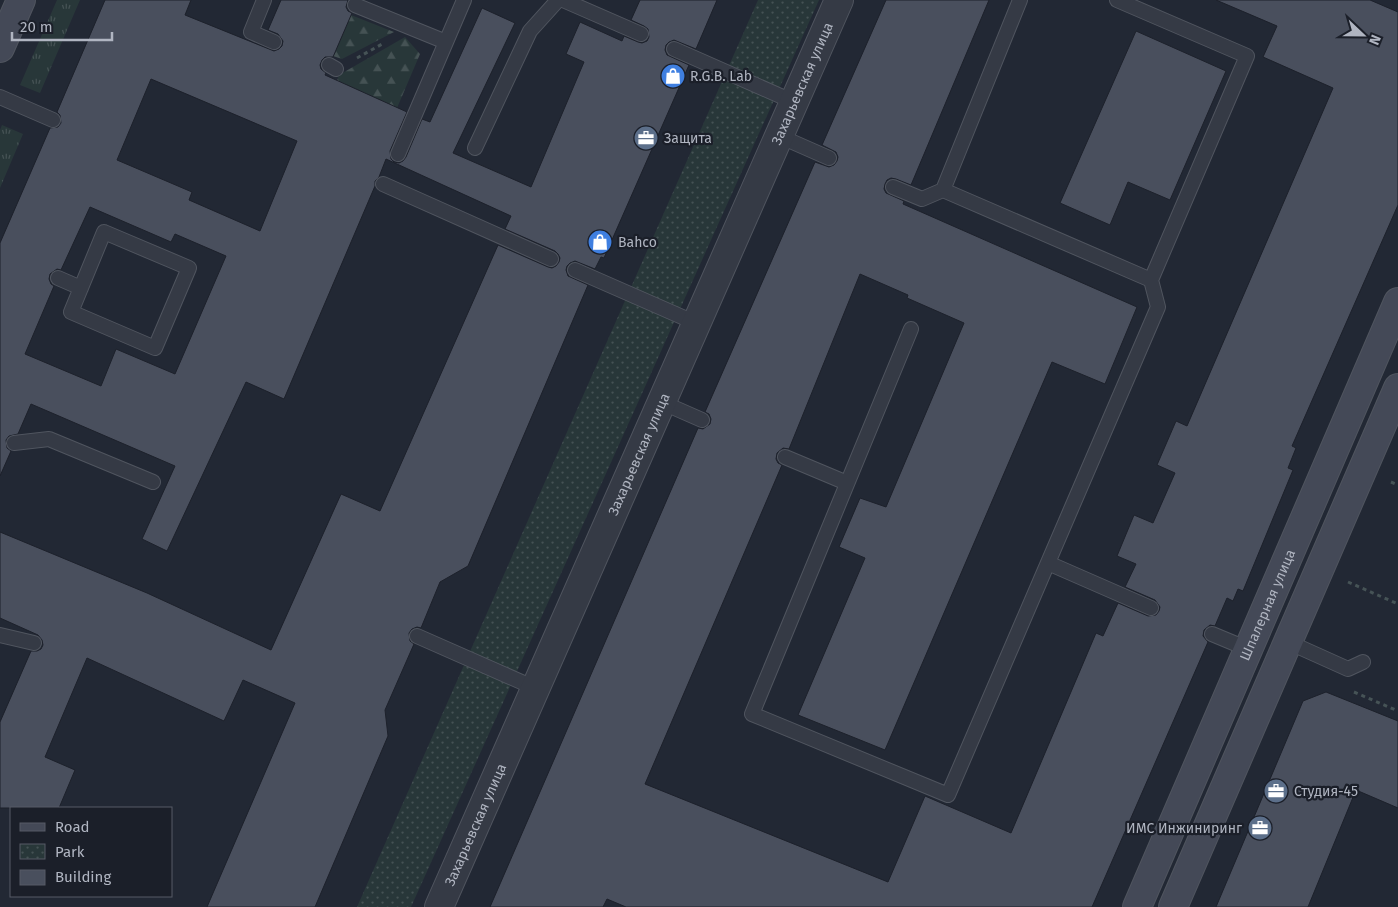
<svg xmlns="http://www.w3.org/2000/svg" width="1398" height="907" viewBox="0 0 1398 907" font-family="'Fira Sans',sans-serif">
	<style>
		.grass { fill: url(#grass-tufts) }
		.forest { fill: url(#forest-firs) }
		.park { fill: url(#park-dots) }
		.building { fill: #494f5d; stroke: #1d212b; fill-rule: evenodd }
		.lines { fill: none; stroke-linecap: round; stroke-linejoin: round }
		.lane-casing { stroke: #50555f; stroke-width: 16 }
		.street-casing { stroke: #50555f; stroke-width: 30 }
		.secondary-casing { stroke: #50555f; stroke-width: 30 }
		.path { stroke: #465356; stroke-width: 3; stroke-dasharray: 4 4; stroke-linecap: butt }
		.lane { stroke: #353a45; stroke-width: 14 }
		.street { stroke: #353a45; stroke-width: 28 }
		.secondary { stroke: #444957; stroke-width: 28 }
		.labels { text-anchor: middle; stroke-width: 4.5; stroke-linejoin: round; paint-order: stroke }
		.poi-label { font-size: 14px; fill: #b0b5c1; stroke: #1b1f29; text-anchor: start }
		.street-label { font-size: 14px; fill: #b0b5c1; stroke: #1b1f29 }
	</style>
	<defs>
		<pattern id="grass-tufts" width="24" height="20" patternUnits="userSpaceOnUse" patternTransform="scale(1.25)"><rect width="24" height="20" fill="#283739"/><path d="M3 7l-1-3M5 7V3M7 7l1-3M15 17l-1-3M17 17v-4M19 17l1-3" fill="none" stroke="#455254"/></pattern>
		<pattern id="forest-firs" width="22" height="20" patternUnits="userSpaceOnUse" patternTransform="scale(1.25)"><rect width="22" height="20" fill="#283739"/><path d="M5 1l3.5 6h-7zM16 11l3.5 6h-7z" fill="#455254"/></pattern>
		<pattern id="park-dots" width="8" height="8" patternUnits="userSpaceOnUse" patternTransform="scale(1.25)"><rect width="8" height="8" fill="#283739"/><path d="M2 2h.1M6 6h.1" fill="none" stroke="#455254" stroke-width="1.8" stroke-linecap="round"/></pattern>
	</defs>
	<rect width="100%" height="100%" fill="#222834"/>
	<path class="grass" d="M57 0H80L40 93 20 85Z
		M2 125 23 134 0 188V130Z"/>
	<path class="forest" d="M351 15 394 32 342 59 333 56Z
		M405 37 420 54 397 108 337 81 339 75Z"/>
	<path class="park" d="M758 0H819L411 907H357Z"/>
	<path class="building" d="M105 0H191L185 15 274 51 279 49 282 46 283 41 278 34 268 30 281 0H348L346 7 348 11 352 13 333 57H325L322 60 320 65 321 69 326 73 325 75 407 112 390 151 391 159 394 162 399 163 403 161 406 157 422 119 430 122 482 8 515 23 453 153 531 187 584 62 566 54 580 22 622 41 624 36 638 42 642 43 647 41 649 37 648 29 644 26 631 20 640 0H717L696 49 674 40 669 42 666 45 665 50 667 55 689 65 604 258 601 257 595 269 575 261 570 263 567 266 566 270 568 276 588 285 468 566 440 582 421 628 417 627 412 629 409 633 410 641 414 644 385 710 388 736 315 907H207L295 703 243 680 224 721 87 658 45 757 75 770 59 808H0V722L31 651H37L41 649 43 645 42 640 38 635 0 618V532L147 593 271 650 341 494 380 511 498 245 548 267 552 268 556 266 559 262 560 258 558 254 555 251 505 229 511 216 386 159 379 177 375 181V186L284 399 246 382 167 551 142 539 175 466 31 404 18 434 9 436 6 440 7 448 11 451 0 476V243L50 128 58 127 61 123 60 115 57 112ZM151 79 297 141 260 231 189 200 192 192 117 160ZM90 207 171 242 175 234 226 256 175 374 116 349 101 386 25 354 54 286 51 284 49 279 50 274 57 269 61 270Z
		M886 0H989L911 185 896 179 891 178 887 180 885 184 884 189 886 193 904 201 903 204 1137 307 1105 384 1052 362 885 750 798 715 865 558 839 547 860 498 886 507 964 323 907 298 908 295 860 274 789 449 783 448 777 453 776 459 778 463 782 465 645 784 888 882 925 796 1011 833 1096 633 1103 636 1118 603 1148 616 1156 615 1159 611 1160 607 1155 600 1125 587 1136 564 1117 556 1134 515 1153 523 1175 473 1157 465 1176 421 1187 426 1333 88 1263 57 1277 26 1216 0H1370L1398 12V205L1292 446 1296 448 1288 468 1293 470 1243 591 1238 589 1233 601 1227 598 1215 626 1210 625 1204 630 1203 636 1208 642 1092 907H626L607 899 603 907H490L698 428 703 429 710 424 711 419 709 414 705 412 815 162 829 167 834 165 837 161 838 157 836 152 822 145Z
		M1136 31 1226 71 1170 200 1128 182 1110 225 1060 203Z
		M1326 692 1398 721V808L1356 790 1308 907H1216L1303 701Z"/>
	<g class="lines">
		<defs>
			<path id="lane" d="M264 0 251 32 274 42
				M563 0 641 34
				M1020 0 943 190 1151 280
				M355 5 446 42
				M674 49 794 102
				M329 65 336 69
				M0 97 53 120
				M779 136 829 158
				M475 148 530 31 558 0
				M398 154 464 0
				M383 184 551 259
				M893 187 922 199 943 190
				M104 232 189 268 155 348 71 312Z
				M575 270 696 323
				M58 278 81 288
				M911 329 752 714 948 795 1158 307 1151 280 1247 56 1117 0
				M661 402 702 420
				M14 443 49 439 153 482
				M785 457 847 483
				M1048 563 1151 608
				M1212 634 1248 649
				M0 635 34 643
				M417 636 535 688
				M1288 642 1348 669 1363 662"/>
			<g id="street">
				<path id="s1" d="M439 907 839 0"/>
			</g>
			<g id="secondary">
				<path d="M0 48 21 0"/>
				<path id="s2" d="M1137 907 1398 302"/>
				<path d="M1173 907 1398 388"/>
			</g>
		</defs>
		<use href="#lane" class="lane-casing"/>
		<use href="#street" class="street-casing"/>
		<use href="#secondary" class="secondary-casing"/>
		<path class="path" d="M357 58 384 43
			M1391 482 1398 485
			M1348 582 1398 604
			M1354 692 1398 711"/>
		<use href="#lane" class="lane"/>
		<use href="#street" class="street"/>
		<use href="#secondary" class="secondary"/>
	</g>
	<defs>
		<symbol id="shop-disc" viewBox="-11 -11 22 22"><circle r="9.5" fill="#3f7fe0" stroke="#1b1f29"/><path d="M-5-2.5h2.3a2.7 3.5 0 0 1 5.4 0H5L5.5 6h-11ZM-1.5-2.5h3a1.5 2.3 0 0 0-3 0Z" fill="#fff"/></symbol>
		<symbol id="office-disc" viewBox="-11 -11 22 22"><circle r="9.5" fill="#5c6f8a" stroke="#1b1f29"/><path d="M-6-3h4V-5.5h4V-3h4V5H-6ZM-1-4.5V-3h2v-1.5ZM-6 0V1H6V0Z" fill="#fff"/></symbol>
	</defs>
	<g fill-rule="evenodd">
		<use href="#shop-disc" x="659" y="62" width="28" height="28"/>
		<use href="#office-disc" x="632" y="124" width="28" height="28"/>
		<use href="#shop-disc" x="586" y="228" width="28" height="28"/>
		<use href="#office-disc" x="1262" y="777" width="28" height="28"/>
		<use href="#office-disc" x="1246" y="814" width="28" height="28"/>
	</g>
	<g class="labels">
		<g class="poi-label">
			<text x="690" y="81">R.G.B. Lab</text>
			<text x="664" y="143">Защита</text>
			<text x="618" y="247">Bahco</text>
			<text x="1294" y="796">Студия-45</text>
			<text x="1242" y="833" text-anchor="end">ИМС Инжиниринг</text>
		</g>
		<g class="street-label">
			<text dy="5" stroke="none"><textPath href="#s1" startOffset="900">Захарьевская улица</textPath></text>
			<text dy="5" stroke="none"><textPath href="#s1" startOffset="495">Захарьевская улица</textPath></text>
			<text dy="5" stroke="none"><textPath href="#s2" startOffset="329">Шпалерная улица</textPath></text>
			<text dy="5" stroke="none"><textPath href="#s1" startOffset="90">Захарьевская улица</textPath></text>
		</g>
	</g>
	<rect x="10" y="807" width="162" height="90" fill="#1b1f29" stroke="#575b66"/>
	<rect x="20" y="823" width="25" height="8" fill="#444957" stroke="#575b66"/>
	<text x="55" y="832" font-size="15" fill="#b0b5c1">Road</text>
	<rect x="20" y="844" width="25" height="15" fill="url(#park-dots)" stroke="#575b66"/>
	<text x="55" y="857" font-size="15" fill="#b0b5c1">Park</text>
	<rect x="20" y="870" width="25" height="15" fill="#494f5d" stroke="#575b66"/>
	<text x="55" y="882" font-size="15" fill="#b0b5c1">Building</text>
	<g transform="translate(1363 35) rotate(112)" stroke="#1b1f29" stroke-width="4" paint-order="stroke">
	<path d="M0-4L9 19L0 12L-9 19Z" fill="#b0b5c1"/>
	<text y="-8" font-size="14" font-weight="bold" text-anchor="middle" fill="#b0b5c1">N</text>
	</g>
	<path d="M12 32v8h100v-8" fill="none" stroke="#b0b5c1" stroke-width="2.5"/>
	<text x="20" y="32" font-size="15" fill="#b0b5c1" stroke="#1b1f29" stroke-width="4" paint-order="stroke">20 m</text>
</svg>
